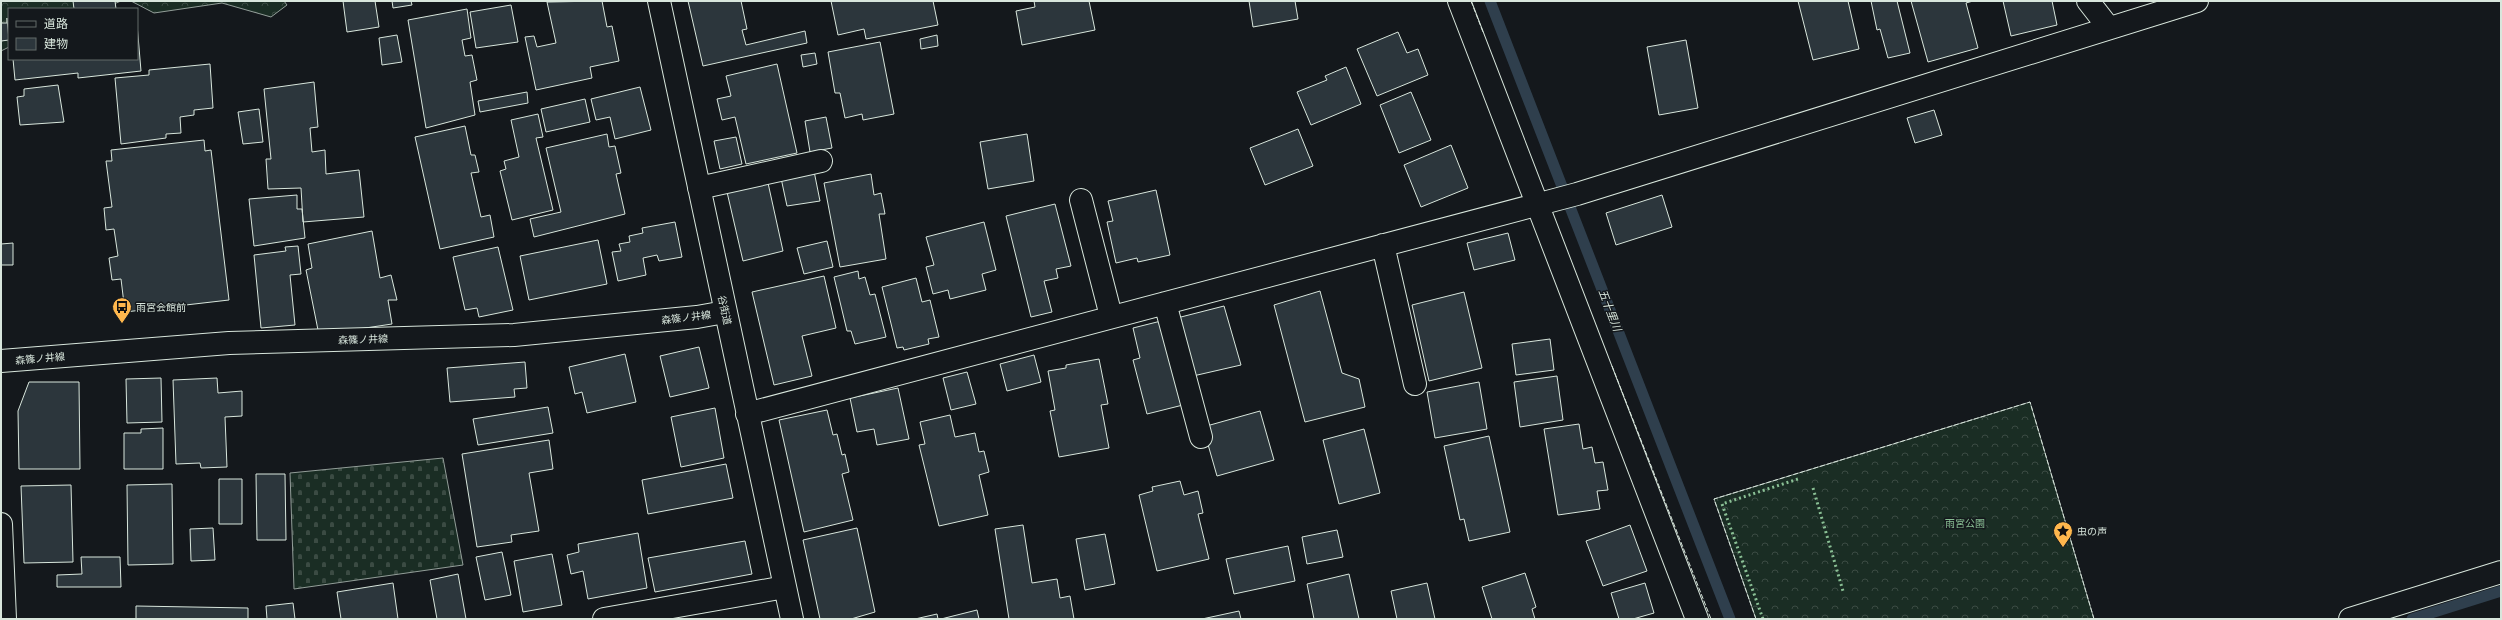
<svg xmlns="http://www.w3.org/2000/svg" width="2502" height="620" viewBox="0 0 2502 620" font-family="Barlow,'Noto Sans JP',sans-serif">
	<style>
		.forest { fill: url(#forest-crowns); stroke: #939e99 }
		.cemetery { fill: url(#cemetery-stones); stroke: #939e99 }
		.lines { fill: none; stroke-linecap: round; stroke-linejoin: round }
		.stream { stroke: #2f3f4d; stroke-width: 11 }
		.building { fill: #2c363c; stroke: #d8e6dc }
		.minor-casing { stroke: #d8e6dc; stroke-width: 24 }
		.major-casing { stroke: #d8e6dc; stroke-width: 24 }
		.minor { stroke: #14181c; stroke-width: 22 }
		.major { stroke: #14181c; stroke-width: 22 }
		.hedge { stroke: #8ac095; stroke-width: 3; stroke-dasharray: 2 3; stroke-linecap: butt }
		.fence { stroke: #d8e6dc; stroke-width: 1; stroke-dasharray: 5 2; stroke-linecap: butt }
		.labels { text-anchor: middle; stroke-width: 3; stroke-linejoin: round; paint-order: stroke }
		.poi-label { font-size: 10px; fill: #d8e6dc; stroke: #14181c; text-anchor: start }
		.street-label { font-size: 10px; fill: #d8e6dc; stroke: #14181c }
		.park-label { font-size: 10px; fill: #8ac095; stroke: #14181c }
		.water-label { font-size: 11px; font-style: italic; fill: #d8e6dc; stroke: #14181c }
	</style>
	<defs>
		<pattern id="forest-crowns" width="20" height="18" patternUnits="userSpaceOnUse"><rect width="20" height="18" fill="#1a2d24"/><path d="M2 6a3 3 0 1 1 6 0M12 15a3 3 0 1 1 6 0" fill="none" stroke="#3b4b43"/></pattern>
		<pattern id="cemetery-stones" width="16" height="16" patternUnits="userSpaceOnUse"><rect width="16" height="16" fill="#1a2d24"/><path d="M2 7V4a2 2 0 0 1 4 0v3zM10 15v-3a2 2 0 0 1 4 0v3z" fill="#3b4b43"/></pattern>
	</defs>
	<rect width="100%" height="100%" fill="#14181c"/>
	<path class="forest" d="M1 1H121L102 9H9V47L1 51Z
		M131 1H284L287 5 271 17 222 3 154 13Z
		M2030 402 2094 619H1756L1714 499Z"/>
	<path class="cemetery" d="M443 458 463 565 294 589 290 473Z"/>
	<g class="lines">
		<path class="stream" d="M1490 1 1730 619
			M2412 619 2501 591"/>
	</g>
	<path class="building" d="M73 1H115L116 9H74Z
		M343 1H375L379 27 347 32Z
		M392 1H411L412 5 393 8Z
		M602 1 607 27 612 26 619 61 590 67 592 78 536 90 525 37 534 36 537 47 556 43 547 2Z
		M688 1H741L747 29 742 30 746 45 805 31 807 43 703 66Z
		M831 1H933L938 25 866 39 864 29 838 35Z
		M1034 1H1089L1095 30 1022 45 1016 11 1035 7Z
		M1249 1H1295L1298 19 1253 27Z
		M1798 1H1848L1859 49 1813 60Z
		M1871 1H1897L1910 53 1888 58 1880 29 1877 30Z
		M1911 1H1973L1966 3 1978 48 1928 62Z
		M2003 1H2052L2057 25 2011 36Z
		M511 5 518 42 476 48 470 12Z
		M467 9 471 38 462 40 465 56 472 55 477 80 470 82 475 115 426 128 408 20Z
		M7 18 9 40 1 41V23H7Z
		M137 24 141 71 78 78V73L15 80 13 59H137Z
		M1398 32 1407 53 1418 49 1428 75 1377 96 1357 49Z
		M397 35 402 62 382 65 379 38Z
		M937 35 938 46 921 49 920 39Z
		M1686 40 1698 108 1659 115 1647 47Z
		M880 42 894 114 863 120 862 114 845 118 840 93H835L828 52Z
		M815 53 817 64 803 67 801 55Z
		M210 64 213 108 194 110V115L180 117 181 133 166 134V138L121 144 115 78 149 75V70Z
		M777 64 797 153 746 164 735 117 722 120 717 99 731 96 726 76Z
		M1346 67 1361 104 1311 125 1297 92 1327 80 1325 76Z
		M314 82 318 127 310 128 312 152 325 150 326 174 359 170 364 217 303 222 301 188 268 189 266 159H271L264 89Z
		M58 85 64 122 20 125 17 97 24 96V89Z
		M640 87 651 130 615 139 610 117 596 120 591 99Z
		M527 92 528 103 480 112 478 101Z
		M1411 92 1431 140 1399 153 1380 105Z
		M585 99 590 122 546 132 541 109Z
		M259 109 263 142 243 144 238 112Z
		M1934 110 1942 135 1915 143 1907 118Z
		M538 114 543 137 536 138 553 210 512 220 500 171 506 169 504 161 519 157 511 120Z
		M826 117 832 148 810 152 805 121Z
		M465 126 471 155H475L479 172 471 173 481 217 490 215 494 237 440 249 415 137Z
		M1298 129 1313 166 1265 185 1250 148Z
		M607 134 609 147 615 146 621 173 616 174 625 214 534 237 530 219 561 212 546 148Z
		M1027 134 1034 181 988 189 980 142Z
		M736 137 742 164 720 169 714 141Z
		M204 140 205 151 211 150 229 300 125 312 121 279 112 280 109 258 118 256 114 229 106 230 104 208 112 207 106 161H112L111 150Z
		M1451 145 1468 188 1421 207 1404 165Z
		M814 171 820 201 787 206 781 178Z
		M871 174 874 195 881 193 885 214H879L886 259 840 267 824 183Z
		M768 183 783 251 743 261 727 192Z
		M1156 190 1170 255 1138 262 1137 258 1116 263 1107 222 1113 221 1108 201Z
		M297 195V209H302L305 238 254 246 249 199Z
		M1662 195 1672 227 1616 245 1606 213Z
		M1055 204 1071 266 1056 269 1058 278 1044 281 1052 312 1031 317 1006 216Z
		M675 222 682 257 659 261 657 255 643 258 646 275 618 281 612 252 621 251 619 244 630 242 629 236 643 233 642 228Z
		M984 222 996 270 982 274 986 290 950 299 948 290 933 294 926 267 934 265 926 237Z
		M372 231 380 278 391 275 397 300H388L392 324 319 335 306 270 312 268 308 244Z
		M1508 233 1515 260 1474 270 1467 243Z
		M598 240 607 284 529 300 520 256Z
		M827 241 833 267 804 274 797 248Z
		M13 243V265H1V244Z
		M298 246 301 274 290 275 295 325 261 328 254 255 286 251 285 247Z
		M498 247 513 310 479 317 477 308 465 310 453 257Z
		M858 271 859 279 865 277 870 295 875 294 886 337 855 344 851 331H847L834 277Z
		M824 276 836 328 802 336 812 376 774 385 752 292Z
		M916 278 922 302 930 300 939 337 928 339 929 344 904 350 903 347 897 348 882 287Z
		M1320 291 1342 373 1359 379 1365 407 1305 422 1274 305Z
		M1464 292 1482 368 1429 381 1412 305Z
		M1224 306 1241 365 1193 376 1177 318Z
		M1161 321 1183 405 1147 414 1133 360 1140 358 1133 328Z
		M1550 339 1554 370 1516 375 1512 344Z
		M699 347 709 388 670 397 660 356Z
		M625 354 636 402 587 413 582 392 575 394 569 367Z
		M1034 355 1041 382 1007 391 1000 364Z
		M1099 359 1108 404 1101 405 1109 448 1059 457 1050 411 1055 410 1048 371 1066 368V365Z
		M525 362 527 388 514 389 515 397 450 402 447 368Z
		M967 372 976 404 951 410 943 378Z
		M1557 376 1563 420 1520 427 1514 382Z
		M161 378 162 422 127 423 126 379Z
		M217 378 218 393 242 391V416L225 417 227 467 201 468 200 463 176 464 173 380Z
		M29 382H79L80 469H19L18 411Z
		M1479 382 1487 429 1435 438 1427 392Z
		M898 388 909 439 877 445 874 429 857 432 850 398Z
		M548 407 553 433 478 445 473 419Z
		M715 408 724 458 681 467 671 417Z
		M827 410 833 435 837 434 842 455 845 454 849 472 842 474 853 520 804 532 779 420Z
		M1260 411 1274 460 1217 476 1203 427Z
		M950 415 955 437 975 433 979 452 984 451 989 472 979 475 988 515 939 526 919 445 925 444 920 422Z
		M1579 424 1583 449 1592 447 1595 463 1603 462 1608 490 1597 491 1600 509 1558 515 1544 429Z
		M163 428V469H124V433H141V429Z
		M1364 429 1380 493 1339 504 1323 440Z
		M1489 436 1510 532 1469 541 1464 519 1460 520 1444 446Z
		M549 440 553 469 529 473 539 531 511 535 512 542 477 547 462 454Z
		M726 464 733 498 648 514 642 480Z
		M256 474H285L286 540H257Z
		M219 479H242V524H219Z
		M1180 481 1184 495 1198 491 1203 513 1198 514 1209 559 1157 571 1139 495 1153 491 1152 487Z
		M172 484 173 564 128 565 127 485Z
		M71 485 73 562 24 563 21 486Z
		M1023 525 1032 583 1057 579 1060 598 1070 596 1074 619H1009L995 529Z
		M1630 525 1647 571 1603 586 1586 541Z
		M213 528 215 560 191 561 190 529Z
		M857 528 875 612 851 619H820L803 540Z
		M1337 530 1343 557 1307 564 1302 537Z
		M638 533 647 588 588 599 583 571 571 574 567 555 579 552 578 544Z
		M1105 534 1115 584 1085 590 1076 539Z
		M745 541 752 574 655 592 648 558Z
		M1288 546 1295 581 1234 594 1226 559Z
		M502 552 511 595 485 600 476 557Z
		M552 554 562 605 523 612 514 561Z
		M81 557H120L121 587H57V575L82 574Z
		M1525 573 1536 607 1532 609 1535 619H1492L1482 587Z
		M458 574 466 619H437L430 580Z
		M1349 574 1359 619H1314L1307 584Z
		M393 583 398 619H341L337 592Z
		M1427 583 1435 619H1397L1391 591Z
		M1645 583 1654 613 1633 619H1619L1611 593Z
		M293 603 295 619H267L266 606Z
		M136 606 248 608V619H136Z
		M977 610 979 619H941Z
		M1239 611 1241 619H1202Z
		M937 614 938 619H915Z"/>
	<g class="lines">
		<defs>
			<path id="minor" d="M659 1 792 619
				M1459 1 1697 619
				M2088 1 2109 28
				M699 188 821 161
				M1081 200 1111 316
				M1383 245 1415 384
				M1165 303 1201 437
				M747 414 1577 194 2197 1
				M1 524 5 619
				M604 619 785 587
				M2350 619 2501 572"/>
			<path id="major" d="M1 361 229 343 514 335 697 317 725 312"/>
		</defs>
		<use href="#minor" class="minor-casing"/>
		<use href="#major" class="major-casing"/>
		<use href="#minor" class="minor"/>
		<use href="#major" class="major"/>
		<path class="hedge" d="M1813 488 1843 591
			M1763 619 1722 504 1798 479"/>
		<path class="fence" d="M1471 1 1483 32
			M1612 366 1711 619
			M1756 619 1714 499 2030 402 2094 619"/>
	</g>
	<defs>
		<symbol id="bus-pin" viewBox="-11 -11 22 30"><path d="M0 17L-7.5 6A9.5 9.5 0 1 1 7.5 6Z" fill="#ffb74d" stroke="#14181c"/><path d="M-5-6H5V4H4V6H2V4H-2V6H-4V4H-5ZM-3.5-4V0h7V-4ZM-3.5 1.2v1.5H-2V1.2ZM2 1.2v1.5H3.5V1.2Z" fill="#111"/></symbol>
		<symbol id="sight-pin" viewBox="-11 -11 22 30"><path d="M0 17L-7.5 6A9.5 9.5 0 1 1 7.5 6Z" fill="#ffb74d" stroke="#14181c"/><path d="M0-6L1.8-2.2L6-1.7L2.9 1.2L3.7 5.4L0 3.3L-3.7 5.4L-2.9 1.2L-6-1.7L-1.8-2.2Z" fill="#111"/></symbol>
	</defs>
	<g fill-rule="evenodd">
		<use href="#bus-pin" x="111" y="296" width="22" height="30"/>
		<use href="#sight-pin" x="2052" y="520" width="22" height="30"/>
	</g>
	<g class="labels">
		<g class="poi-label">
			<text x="136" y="311">雨宮会館前</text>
			<text x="2077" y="535">虫の声</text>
		</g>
		<g class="street-label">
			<text transform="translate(725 310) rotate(78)" y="4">谷街道</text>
			<text transform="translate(686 317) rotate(-7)" y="4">森篠ノ井線</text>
			<text transform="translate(363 339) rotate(-2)" y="4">森篠ノ井線</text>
			<text transform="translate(40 358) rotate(-5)" y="4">森篠ノ井線</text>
		</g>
		<g class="park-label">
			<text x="1965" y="527">雨宮公園</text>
		</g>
		<g class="water-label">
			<text transform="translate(1610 310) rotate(69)" y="4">五十里川</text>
		</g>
	</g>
	<rect width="2502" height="620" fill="none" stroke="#d8e6dc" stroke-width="4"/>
	<rect x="8" y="8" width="130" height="52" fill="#14181c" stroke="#626a69"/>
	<rect x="16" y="21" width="20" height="6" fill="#14181c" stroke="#626a69"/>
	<text x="44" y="28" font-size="12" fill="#d8e6dc">道路</text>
	<rect x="16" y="38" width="20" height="12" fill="#2c363c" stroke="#626a69"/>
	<text x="44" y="48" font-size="12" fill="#d8e6dc">建物</text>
</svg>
